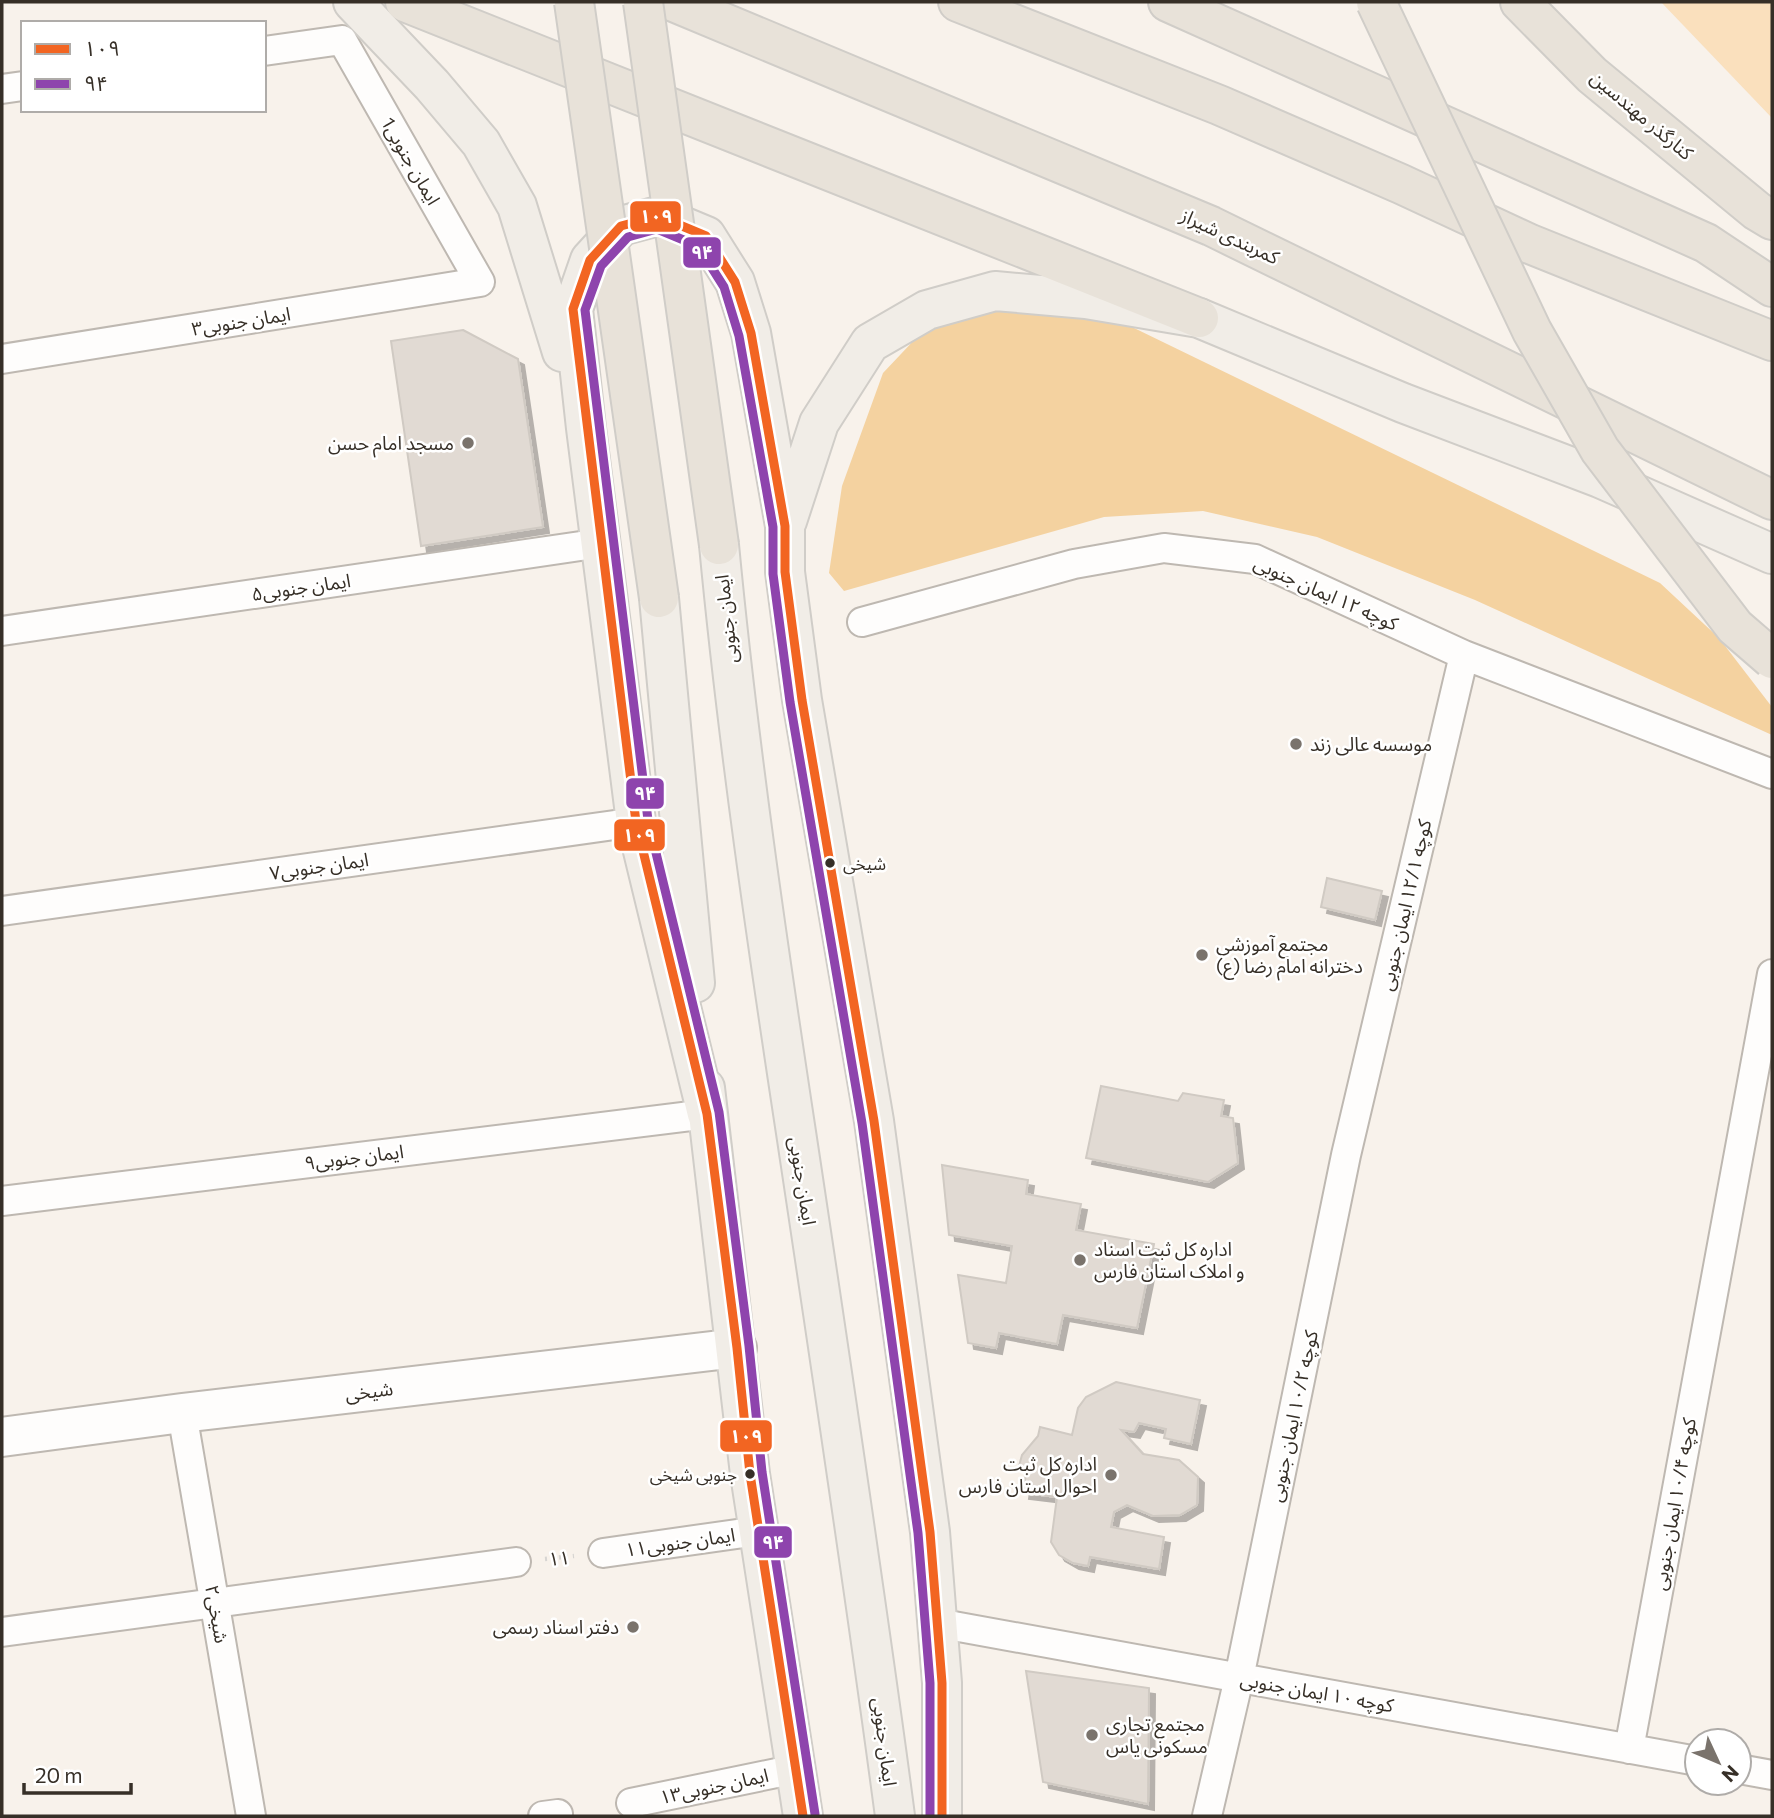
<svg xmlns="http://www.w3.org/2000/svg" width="1774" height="1818" viewBox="0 0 1774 1818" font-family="Commissioner,'Noto Sans Arabic',sans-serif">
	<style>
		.green { fill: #fae0bd }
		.forest { fill: #f4d2a0 }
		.building { fill: #e1dad3; stroke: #d0cac3; stroke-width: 2; filter: url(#shadow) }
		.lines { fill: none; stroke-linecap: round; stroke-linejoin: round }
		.street-casing { stroke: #beb8b1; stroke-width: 32 }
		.secondary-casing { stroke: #beb8b1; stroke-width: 42 }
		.primary-casing { stroke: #d0cdc8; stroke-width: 42 }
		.highway-casing { stroke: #d0cdc8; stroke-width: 42 }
		.path { stroke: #d7d5d2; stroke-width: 4.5; stroke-dasharray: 2 5; stroke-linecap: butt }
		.street { stroke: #fefdfc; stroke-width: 28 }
		.secondary { stroke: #fefdfc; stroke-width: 38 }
		.primary { stroke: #f1ede7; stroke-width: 38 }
		.highway { stroke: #e8e2d9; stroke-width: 38 }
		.highway-bridge-casing { stroke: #d0cdc8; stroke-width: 42; stroke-linecap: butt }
		.highway-bridge { stroke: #e8e2d9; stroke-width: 38 }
		.bus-1-casing { stroke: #fff; stroke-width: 14 }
		.bus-2-casing { stroke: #fff; stroke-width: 14 }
		.bus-1 { stroke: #f26522; stroke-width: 9 }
		.bus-2 { stroke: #8e44ad; stroke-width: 9 }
		.poi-dot { fill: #7a736c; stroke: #fff; stroke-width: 2.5 }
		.bus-dot { fill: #362f27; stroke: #fff; stroke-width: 2.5 }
		.labels { text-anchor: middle; stroke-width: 5; stroke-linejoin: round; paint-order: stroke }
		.bus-label { font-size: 17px; fill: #362f27; stroke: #fff; text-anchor: start }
		.street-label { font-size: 19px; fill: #362f27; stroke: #fff }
		.poi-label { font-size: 19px; fill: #362f27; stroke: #fff; text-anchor: start }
		.line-badge { stroke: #fff; stroke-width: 2.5 }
		.badge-label { font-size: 19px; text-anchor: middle; font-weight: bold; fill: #fff }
	</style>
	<defs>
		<filter id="shadow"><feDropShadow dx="6" dy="6" stdDeviation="0" flood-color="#0004"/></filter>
	</defs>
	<rect width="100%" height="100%" fill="#f8f2eb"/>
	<path class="green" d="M1661 2H1772V118Z"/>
	<path class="forest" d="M1024 302 1132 327 1660 583 1719 638 1772 707V735L1475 600 1317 537 1203 511 1104 517 844 591 829 573 842 486 883 373 935 318Z"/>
	<path class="building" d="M463 330 518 359 543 527 421 546 391 341Z
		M1327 878 1382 891 1375 920 1321 907Z
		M1101 1086 1178 1101 1183 1093 1224 1100 1221 1116 1233 1118 1238 1163 1208 1182 1086 1158Z
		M942 1165 1028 1180 1026 1194 1081 1204 1076 1230 1154 1244 1137 1328 1063 1315 1057 1344 999 1333 996 1348 968 1343 958 1275 1006 1283 1012 1246 949 1235Z
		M1116 1382 1200 1400 1191 1444 1164 1438 1166 1429 1139 1423 1134 1432 1121 1430 1143 1454 1179 1460 1198 1477 1197 1505 1180 1515 1153 1516 1127 1505 1114 1512 1111 1527 1164 1537 1159 1569 1090 1557 1088 1566 1073 1563 1059 1555 1051 1542 1057 1497 1023 1493 1026 1474 1019 1466 1022 1455 1038 1436 1040 1427 1072 1435 1078 1408 1086 1397Z
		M1026 1671 1149 1688 1148 1804 1043 1782Z"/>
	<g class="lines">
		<defs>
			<path id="street" d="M2 89 23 86
				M2 359 480 282 342 40 264 51
				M862 622 1074 564 1164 548 1255 559 1464 655 1772 774
				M2 631 601 543
				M2 911 636 822
				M2 1201 707 1114
				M182 1413 251 1816
				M603 1553 758 1531
				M937 1623 1697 1761
				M2 1632 516 1562
				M1629 1749 1772 974
				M1739 1769 1772 1775
				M631 1803 796 1769
				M543 1816 558 1814
				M1207 1816 1239 1678 1346 1155 1464 655"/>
			<path id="secondary" d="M2 1437 182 1413 737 1348"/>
			<path id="primary" d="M353 2 432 85 481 143 517 206 562 352
				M787 521 819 423 870 343 927 310 995 291 1086 299 1199 318 1403 403 1600 478 1772 554
				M719 545C738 744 767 942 797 1139 831 1365 865 1590 895 1816
				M659 598 695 983
				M705 1088 750 1474 803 1816
				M707 1114 636 822 586 428 573 309 590 260 621 226 658 216 706 236 735 282 751 333 785 526V572L802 700 874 1121 930 1532 942 1683V1816"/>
			<path id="highway" d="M405 2 1199 318
				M674 2 1211 226 1772 500
				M958 2 1219 105 1401 184 1530 244 1772 341
				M1168 2 1706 243 1772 287
				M1520 2 1592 75 1757 211 1772 220"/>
		</defs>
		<use href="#street" class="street-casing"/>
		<use href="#secondary" class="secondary-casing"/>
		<use href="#primary" class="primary-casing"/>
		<use href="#highway" class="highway-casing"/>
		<path class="path" d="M545 1559 574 1556"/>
		<use href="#street" class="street"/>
		<use href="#secondary" class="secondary"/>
		<use href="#primary" class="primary"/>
		<use href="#highway" class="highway"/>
		<defs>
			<path id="highway-bridge" d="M574 2 659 598
				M643 2 719 545
				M1376 2 1532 331 1600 450 1735 627 1772 659"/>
		</defs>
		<use href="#highway-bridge" class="highway-bridge-casing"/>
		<use href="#highway-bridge" class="highway-bridge"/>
		<defs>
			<path id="bus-1" d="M803 1816 750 1474 737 1348 707 1114 636 822 573 309 590 260 621 226 658 216 706 236 735 282 751 333 785 526V572L802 700 874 1121 930 1532 942 1683V1816"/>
			<path id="bus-2" d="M815 1814 762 1472 749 1346 719 1112 648 820 585 310 601 266 628 237 657 229 698 246 724 287 739 336 773 527V574L790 702 862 1123 918 1533 930 1683V1816"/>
		</defs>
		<use href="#bus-1" class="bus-1-casing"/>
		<use href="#bus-2" class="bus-2-casing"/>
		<use href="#bus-1" class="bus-1"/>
		<use href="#bus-2" class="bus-2"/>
	</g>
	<g class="poi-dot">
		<circle cx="468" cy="443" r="7"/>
		<circle cx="1296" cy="744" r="7"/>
		<circle cx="1202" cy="955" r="7"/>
		<circle cx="1080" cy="1260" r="7"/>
		<circle cx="1111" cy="1475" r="7"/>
		<circle cx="633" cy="1627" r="7"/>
		<circle cx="1092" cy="1735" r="7"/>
	</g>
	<g class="bus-dot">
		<circle cx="830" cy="863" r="6"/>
		<circle cx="750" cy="1474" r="6"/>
	</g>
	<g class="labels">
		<g class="bus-label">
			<text x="843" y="870">شیخی</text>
			<text x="737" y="1481" text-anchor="end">جنوبی شیخی</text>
		</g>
		<g class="street-label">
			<text transform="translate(1642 115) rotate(40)" y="7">کنارگذر مهندسین</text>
			<text transform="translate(411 161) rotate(60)" y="7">1ایمان جنوبی</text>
			<text transform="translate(1230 236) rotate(25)" y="7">کمربندی شیراز</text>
			<text transform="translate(241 321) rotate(-9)" y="7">ایمان جنوبی۳</text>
			<text transform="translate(301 587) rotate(-8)" y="7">ایمان جنوبی۵</text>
			<text transform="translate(1326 593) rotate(24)" y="7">کوچه ۱۲ ایمان جنوبی</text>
			<text transform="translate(726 619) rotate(-96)" y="7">ایمان جنوبی</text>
			<text transform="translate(319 866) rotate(-8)" y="7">ایمان جنوبی۷</text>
			<text transform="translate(1405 905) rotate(-77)" y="7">کوچه ۱۲/۱ ایمان جنوبی</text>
			<text transform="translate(354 1157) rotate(-7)" y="7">ایمان جنوبی۹</text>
			<text transform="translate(803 1181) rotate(81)" y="7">ایمان جنوبی</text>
			<text transform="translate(369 1391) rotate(-7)" y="7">شیخی</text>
			<text transform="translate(1293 1416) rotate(-78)" y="7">کوچه ۱۰/۲ ایمان جنوبی</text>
			<text transform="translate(1674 1504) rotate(-80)" y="7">کوچه ۱۰/۴ ایمان جنوبی</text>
			<text transform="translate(680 1542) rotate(-8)" y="7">ایمان جنوبی۱۱</text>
			<text transform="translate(559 1558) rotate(-6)" y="7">۱۱</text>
			<text transform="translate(217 1614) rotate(80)" y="7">شیخی۲</text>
			<text transform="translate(1317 1692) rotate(10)" y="7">کوچه ۱۰ ایمان جنوبی</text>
			<text transform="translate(885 1742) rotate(83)" y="7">ایمان جنوبی</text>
			<text transform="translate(714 1786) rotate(-12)" y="7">ایمان جنوبی۱۳</text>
		</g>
		<g class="poi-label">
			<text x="454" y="450" text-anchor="end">مسجد امام حسن</text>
			<text x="1310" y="751">موسسه عالی زند</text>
			<text x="1216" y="951">مجتمع آموزشی<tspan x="1216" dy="22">دخترانه امام رضا (ع)</tspan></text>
			<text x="1094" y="1256">اداره کل ثبت اسناد<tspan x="1094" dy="22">و املاک استان فارس</tspan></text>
			<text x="1097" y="1471" text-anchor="end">اداره کل ثبت<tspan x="1097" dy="22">احوال استان فارس</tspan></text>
			<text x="619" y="1634" text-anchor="end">دفتر اسناد رسمی</text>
			<text x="1106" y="1731">مجتمع تجاری<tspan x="1106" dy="22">مسکونی یاس</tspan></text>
		</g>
	</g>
	<g class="line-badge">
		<rect x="629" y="200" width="53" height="33" rx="7" fill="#f26522"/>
		<rect x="682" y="236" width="40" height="33" rx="7" fill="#8e44ad"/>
		<rect x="625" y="777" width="40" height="33" rx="7" fill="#8e44ad"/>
		<rect x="613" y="818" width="53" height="34" rx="7" fill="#f26522"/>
		<rect x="719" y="1419" width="54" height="34" rx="7" fill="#f26522"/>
		<rect x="753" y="1525" width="40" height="34" rx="7" fill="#8e44ad"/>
	</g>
	<g class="badge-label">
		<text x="656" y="223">۱۰۹</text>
		<text x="702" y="259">۹۴</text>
		<text x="645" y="800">۹۴</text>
		<text x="639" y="842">۱۰۹</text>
		<text x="746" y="1443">۱۰۹</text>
		<text x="773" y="1549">۹۴</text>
	</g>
	<rect width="1774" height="1818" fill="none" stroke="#362f27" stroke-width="7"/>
	<rect x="21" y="21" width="245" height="91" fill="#ffffff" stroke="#afaca9" stroke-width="2"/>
	<rect x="35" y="44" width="35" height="10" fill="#f26522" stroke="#afaca9" stroke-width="2"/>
	<text x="84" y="56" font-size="21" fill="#362f27">۱۰۹</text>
	<rect x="35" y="79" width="35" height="10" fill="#8e44ad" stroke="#afaca9" stroke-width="2"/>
	<text x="84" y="91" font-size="21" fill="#362f27">۹۴</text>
	<g transform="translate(1718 1762) rotate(134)"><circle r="33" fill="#ffffff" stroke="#afaca9" stroke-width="2"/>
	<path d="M0-5L12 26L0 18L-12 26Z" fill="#7a736c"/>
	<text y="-10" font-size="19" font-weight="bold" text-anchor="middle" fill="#362f27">N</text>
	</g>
	<path d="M24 1783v10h107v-10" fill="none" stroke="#362f27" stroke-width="3.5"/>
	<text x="35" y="1783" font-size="21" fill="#362f27" stroke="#ffffff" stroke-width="5" paint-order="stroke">20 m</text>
</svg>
